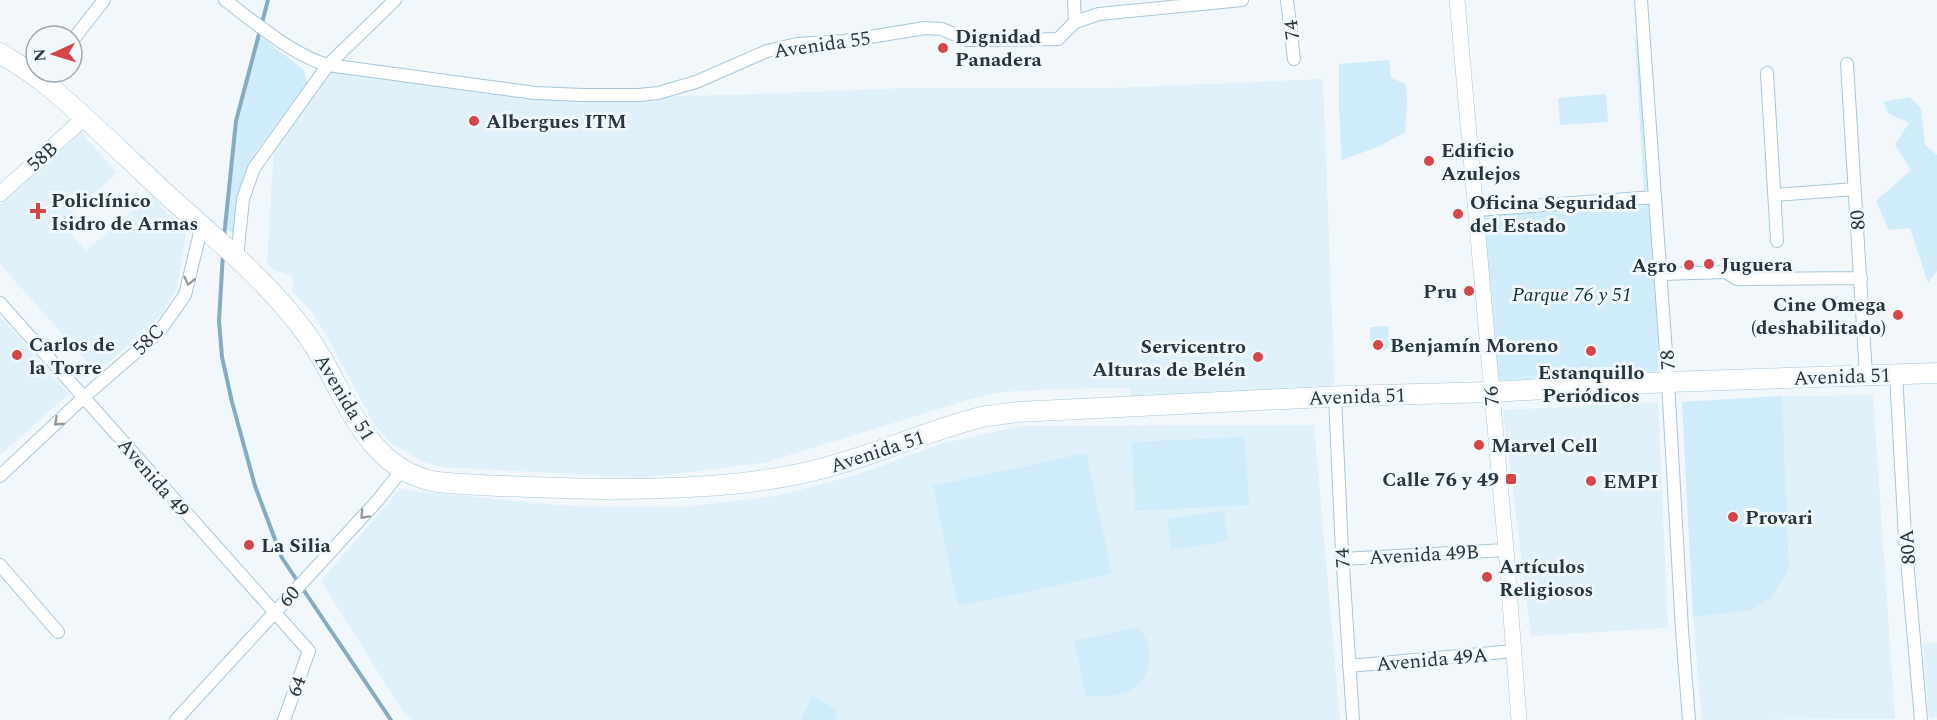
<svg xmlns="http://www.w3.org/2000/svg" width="1937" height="720" viewBox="0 0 1937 720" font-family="Spectral,serif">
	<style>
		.built { fill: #e0f1fa }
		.green { fill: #d1ecfb }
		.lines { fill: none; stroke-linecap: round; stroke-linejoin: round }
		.stream { stroke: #84adc4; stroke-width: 4 }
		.minor-casing { stroke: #a6c7da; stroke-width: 14 }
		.tertiary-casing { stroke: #a6c7da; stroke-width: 16 }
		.primary-casing { stroke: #a6c7da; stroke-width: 21 }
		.minor { stroke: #fff; stroke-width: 12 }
		.tertiary { stroke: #fff; stroke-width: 15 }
		.primary { stroke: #fff; stroke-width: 20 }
		.oneway { stroke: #949a9e }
		.poi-dot { fill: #d54648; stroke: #f1f7fb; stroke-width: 2 }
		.labels { text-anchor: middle; stroke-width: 6; stroke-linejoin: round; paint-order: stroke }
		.street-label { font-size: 20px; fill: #28363d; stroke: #f1f7fb }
		.poi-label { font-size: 20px; font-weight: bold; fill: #28363d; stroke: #f1f7fb; text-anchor: start }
		.park-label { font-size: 20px; font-style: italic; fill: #0b2f40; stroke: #f1f7fb }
	</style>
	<rect width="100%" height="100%" fill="#f1f7fb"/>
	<path class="built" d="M332 72 534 99 730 95 907 88H1113L1323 79 1335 397 1131 406 1130 388 1055 389 1002 392 971 399 767 462 643 478 442 467 423 462 391 443 374 424 325 333 312 312 292 291 293 276 273 270 267 262 274 147Z
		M81 132 117 173 69 216 68 230 86 251 150 194 186 234 177 288 163 313 97 373 0 264V205Z
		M0 316 69 394 0 455Z
		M1873 395 1895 719 1702 720 1693 617 1748 611 1772 598 1789 568 1782 396Z
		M1658 402 1668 628 1531 636 1503 410Z
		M1314 425 1340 720H411L402 710 321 581 401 488 413 491 569 506 685 507 776 496 856 475 940 444 1019 426Z
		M1937 643V717L1929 718 1923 644Z"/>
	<path class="green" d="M258 35 304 70 307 83 257 150 249 167 236 236 225 228 236 121Z
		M1635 39H1638L1647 190H1644Z
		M1389 60 1391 78 1406 84 1407 101 1405 132 1380 146 1342 160 1339 110V64Z
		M1606 94 1608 122 1560 125 1558 98Z
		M1910 97 1921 109 1925 145 1937 155V271L1928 283 1910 228 1889 230 1876 201 1911 170 1895 144 1909 123 1889 114 1883 102Z
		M1649 205 1660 365 1659 371 1500 381 1496 376 1482 215Z
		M1388 326 1389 347 1381 352 1371 346 1370 327Z
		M1782 396 1789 568 1772 598 1748 611 1693 617 1682 402Z
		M1245 437 1249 505 1135 511 1132 442Z
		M1086 453 1112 574 958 606 933 486Z
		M1224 511 1228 541 1171 550 1167 519Z
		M1137 627C1146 636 1150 645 1149 657 1148 694 1116 698 1086 696L1074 641Z
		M812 696 838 710 834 720H801Z"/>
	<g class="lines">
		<path class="stream" d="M224 237 236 121 268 0
			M223 253 219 321 222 357 232 402 255 486 282 558 391 720"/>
		<defs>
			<path id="minor" d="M225 0C254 22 294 56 328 65L535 93 583 95H639L658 93 696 82 767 51 797 44 845 41 925 28 942 29 967 40 1058 39 1075 22 1099 14 1242 0
				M1074 0 1075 22
				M1287 0 1294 59
				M1641 0 1668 382 1682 630 1689 720
				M72 41 104 0
				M1847 64 1866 375
				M1767 73 1777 241
				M1775 195 1855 189
				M1476 210 1655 197
				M237 258 243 199 254 168 328 65 395 0
				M1661 274 1726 272 1737 279 1861 278
				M0 303 309 651 284 720
				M1896 374 1905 537 1921 720
				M1335 397 1342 551 1353 720
				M0 476 84 397 159 332 185 295 199 237 200 224
				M1342 559 1506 550
				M0 565 58 632
				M1349 666 1514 651
				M176 720 378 500 401 471"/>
			<path id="tertiary" d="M1457 0 1506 550 1519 720
				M0 194 84 118"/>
			<path id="primary" d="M0 53C14 62 29 71 42 81 85 115 125 156 166 194 215 238 268 281 307 335 346 389 362 469 437 482 493 487 549 488 605 489 670 489 735 487 799 474 862 461 920 433 981 417 993 415 1005 414 1017 412L1344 396 1491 392 1668 382 1937 373"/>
		</defs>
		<use href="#minor" class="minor-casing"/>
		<use href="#tertiary" class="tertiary-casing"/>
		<use href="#primary" class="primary-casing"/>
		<use href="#minor" class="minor"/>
		<use href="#tertiary" class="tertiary"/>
		<use href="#primary" class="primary"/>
	</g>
	<defs><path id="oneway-chevron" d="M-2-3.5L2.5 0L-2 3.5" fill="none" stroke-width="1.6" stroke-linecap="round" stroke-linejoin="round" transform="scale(1.5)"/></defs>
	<g class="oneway">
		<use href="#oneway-chevron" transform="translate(189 281) rotate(103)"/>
		<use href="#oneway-chevron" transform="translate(58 422) rotate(137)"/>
		<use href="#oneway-chevron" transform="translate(364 515) rotate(133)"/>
	</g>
	<g class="poi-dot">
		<circle cx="943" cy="48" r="6"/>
		<circle cx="474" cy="121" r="6"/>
		<circle cx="1429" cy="161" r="6"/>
		<path d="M35 202h6v6h6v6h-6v6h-6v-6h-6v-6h6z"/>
		<circle cx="1458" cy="214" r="6"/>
		<circle cx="1709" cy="264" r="6"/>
		<circle cx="1689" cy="265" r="6"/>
		<circle cx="1469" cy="291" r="6"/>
		<circle cx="1898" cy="315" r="6"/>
		<circle cx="1378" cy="345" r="6"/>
		<circle cx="1591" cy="351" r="6"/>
		<circle cx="17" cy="355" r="6"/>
		<circle cx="1258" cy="357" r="6"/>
		<circle cx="1479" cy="445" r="6"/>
		<rect x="1505" y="473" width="12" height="12" rx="3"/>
		<circle cx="1591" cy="481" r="6"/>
		<circle cx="1733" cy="517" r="6"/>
		<circle cx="249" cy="545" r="6"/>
		<circle cx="1487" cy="577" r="6"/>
	</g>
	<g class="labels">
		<g class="street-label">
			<text transform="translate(1291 30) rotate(-97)" y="7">74</text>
			<text transform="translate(822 44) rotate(-8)" y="7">Avenida 55</text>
			<text transform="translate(42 156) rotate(-42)" y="7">58B</text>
			<text transform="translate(1857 220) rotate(-94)" y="7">80</text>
			<text transform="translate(148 339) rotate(-45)" y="7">58C</text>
			<text transform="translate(1667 360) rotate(-94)" y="7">78</text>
			<text transform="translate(1842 376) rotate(-2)" y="7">Avenida 51</text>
			<text transform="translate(1357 396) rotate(-2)" y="7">Avenida 51</text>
			<text transform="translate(1491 396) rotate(-95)" y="7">76</text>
			<text transform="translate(345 397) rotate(59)" y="7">Avenida 51</text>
			<text transform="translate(877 451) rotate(-18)" y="7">Avenida 51</text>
			<text transform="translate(154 477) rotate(49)" y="7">Avenida 49</text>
			<text transform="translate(1907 547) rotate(-94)" y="7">80A</text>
			<text transform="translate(1424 554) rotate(-3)" y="7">Avenida 49B</text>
			<text transform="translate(1342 558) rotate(-94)" y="7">74</text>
			<text transform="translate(289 596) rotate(-47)" y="7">60</text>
			<text transform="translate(1432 659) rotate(-5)" y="7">Avenida 49A</text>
			<text transform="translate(296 686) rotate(-70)" y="7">64</text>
		</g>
		<g class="poi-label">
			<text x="955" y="43">Dignidad<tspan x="955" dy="23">Panadera</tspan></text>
			<text x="486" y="128">Albergues ITM</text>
			<text x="1441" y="157">Edificio<tspan x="1441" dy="23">Azulejos</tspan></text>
			<text x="51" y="207">Policlínico<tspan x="51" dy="23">Isidro de Armas</tspan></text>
			<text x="1470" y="209">Oficina Seguridad<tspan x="1470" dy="23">del Estado</tspan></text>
			<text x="1721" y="271">Juguera</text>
			<text x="1677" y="272" text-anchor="end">Agro</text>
			<text x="1457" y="298" text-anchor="end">Pru</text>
			<text x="1886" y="311" text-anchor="end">Cine Omega<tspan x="1886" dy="23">(deshabilitado)</tspan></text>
			<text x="29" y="351">Carlos de<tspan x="29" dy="23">la Torre</tspan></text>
			<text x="1390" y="352">Benjamín Moreno</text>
			<text x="1246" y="353" text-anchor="end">Servicentro<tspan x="1246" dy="23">Alturas de Belén</tspan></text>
			<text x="1591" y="379" text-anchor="middle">Estanquillo<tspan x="1591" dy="23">Periódicos</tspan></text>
			<text x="1491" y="452">Marvel Cell</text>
			<text x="1499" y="486" text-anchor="end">Calle 76 y 49</text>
			<text x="1603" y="488">EMPI</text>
			<text x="1745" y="524">Provari</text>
			<text x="261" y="552">La Silia</text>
			<text x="1499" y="573">Artículos<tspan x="1499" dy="23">Religiosos</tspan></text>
		</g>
		<g class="park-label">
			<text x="1572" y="301">Parque 76 y 51</text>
		</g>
	</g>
	<g transform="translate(54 54) rotate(266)"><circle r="28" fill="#f1f7fb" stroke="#a1aaaf" stroke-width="1.5"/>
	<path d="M0-4.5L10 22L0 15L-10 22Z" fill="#d54648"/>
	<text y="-9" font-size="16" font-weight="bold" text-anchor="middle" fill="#28363d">N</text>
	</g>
</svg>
